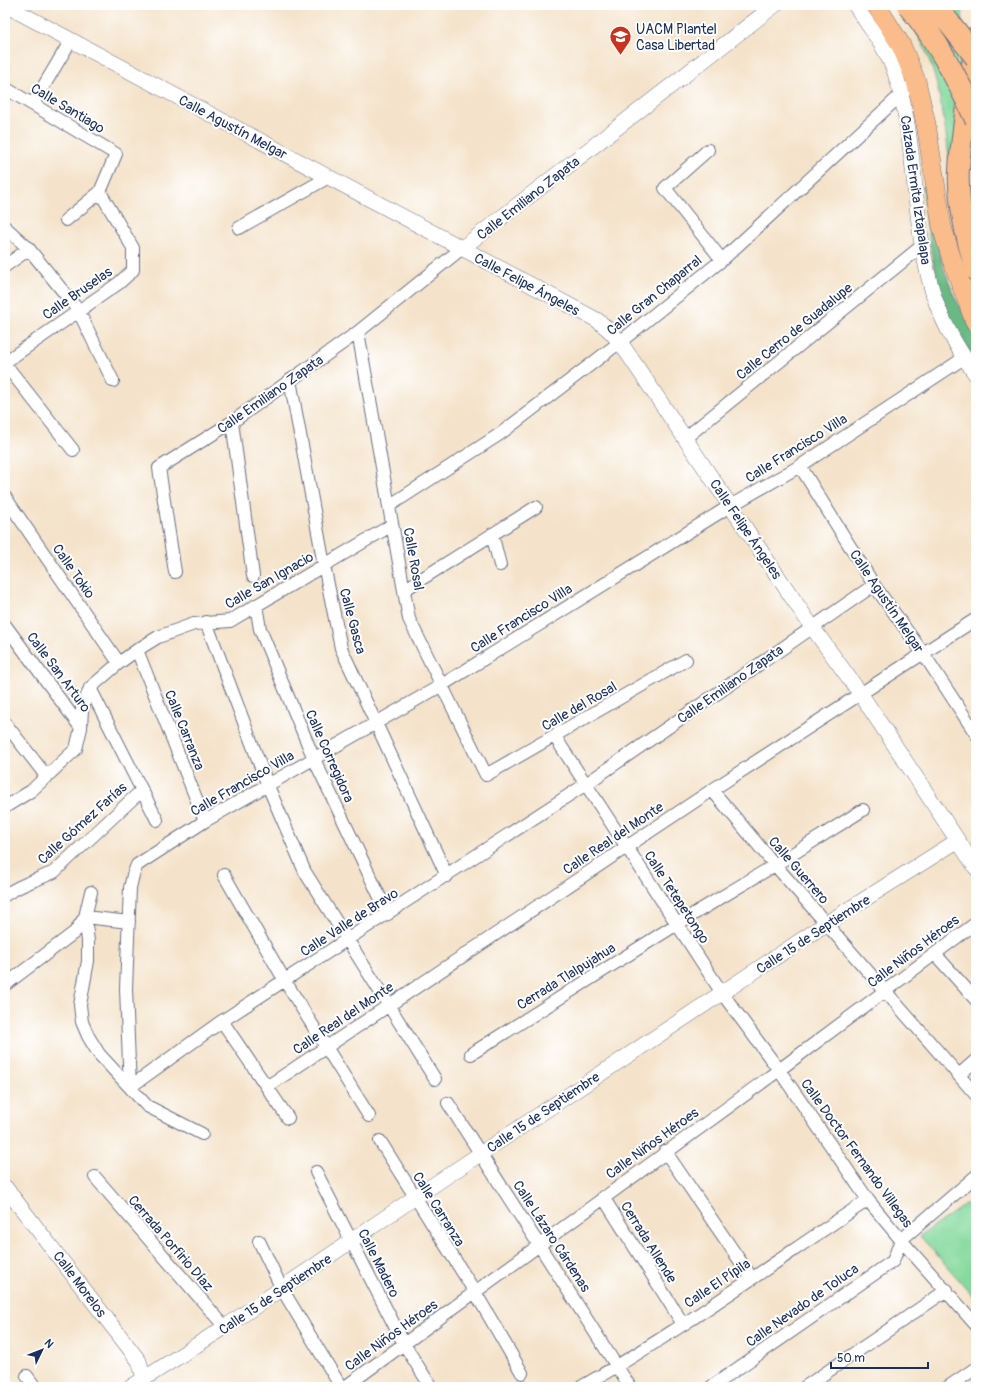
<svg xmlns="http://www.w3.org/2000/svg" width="981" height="1392" viewBox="0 0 981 1392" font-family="Pangolin,sans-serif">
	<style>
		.green { fill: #84d99c; stroke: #50847d }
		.forest { fill: #6bb984; stroke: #437471 }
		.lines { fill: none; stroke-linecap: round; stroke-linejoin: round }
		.minor-casing { stroke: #676e84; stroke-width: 14 }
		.tertiary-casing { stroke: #676e84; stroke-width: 16 }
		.primary-casing { stroke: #676e84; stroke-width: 20 }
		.trunk-casing { stroke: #676e84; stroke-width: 22 }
		.minor { stroke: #fff; stroke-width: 12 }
		.tertiary { stroke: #fff; stroke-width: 15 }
		.primary { stroke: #f9bc8a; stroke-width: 19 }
		.trunk { stroke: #f9bc8a; stroke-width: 20 }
		.motorway-bridge-casing { stroke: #676e84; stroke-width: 24; stroke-linecap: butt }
		.motorway-bridge { stroke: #f9bc8a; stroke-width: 22 }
		.labels { text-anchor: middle; stroke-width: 4; stroke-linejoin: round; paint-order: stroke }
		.poi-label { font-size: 14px; fill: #1b2f5e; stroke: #fff; text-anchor: start }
		.street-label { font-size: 14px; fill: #1b2f5e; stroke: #fff }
	</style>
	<rect width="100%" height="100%" fill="#fff"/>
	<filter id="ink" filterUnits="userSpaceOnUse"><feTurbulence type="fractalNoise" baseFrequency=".025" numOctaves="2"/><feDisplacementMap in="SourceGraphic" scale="8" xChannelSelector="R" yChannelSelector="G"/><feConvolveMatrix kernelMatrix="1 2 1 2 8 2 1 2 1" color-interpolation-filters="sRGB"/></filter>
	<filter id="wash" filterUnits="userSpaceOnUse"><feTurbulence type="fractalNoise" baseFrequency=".012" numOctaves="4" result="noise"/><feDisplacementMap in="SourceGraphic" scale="16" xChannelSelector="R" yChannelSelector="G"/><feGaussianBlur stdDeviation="0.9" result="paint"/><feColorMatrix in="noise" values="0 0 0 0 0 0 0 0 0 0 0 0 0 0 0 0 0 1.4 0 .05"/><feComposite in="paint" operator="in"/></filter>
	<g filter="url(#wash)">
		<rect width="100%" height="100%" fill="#f4e3ca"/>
		<path class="green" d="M898 5H963L953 185C946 139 943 89 924 47 917 32 908 19 898 5Z
			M976 1197V1299L920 1236Z"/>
		<path class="forest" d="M923 186H928L942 263 953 293 976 339V362C961 339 946 313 938 286 930 253 927 219 923 186Z"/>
	</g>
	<g filter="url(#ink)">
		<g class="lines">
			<defs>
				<path id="minor" d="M5 88 116 154 100 192 66 220
					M33 104 71 40
					M708 150 665 188 722 260
					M5 227 29 249 78 310 113 381
					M239 228 327 178
					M5 266 29 249
					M358 332 409 619 486 775 686 660
					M5 362 119 283 133 270V248L100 192
					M5 364 73 450
					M290 380 324 565 341 648 447 876
					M232 422 253 576
					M684 439 923 245
					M800 466 874 585 923 653 976 734
					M5 497 119 663
					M389 506 500 434 620 342 722 260 916 81
					M492 534 500 565
					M175 572 159 468 232 422 358 332 461 249
					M404 590 536 507
					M256 605 260 629 314 759 388 914
					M206 622 268 786 305 872 435 1079
					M5 625 81 728 76 749 31 791 5 807
					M137 650 205 821
					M90 688 157 820
					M5 723 47 777
					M81 728 82 709 90 688 119 663 137 650 158 637 194 624 230 621 392 525
					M555 737 722 993 779 1070 868 1200 901 1240 976 1325
					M712 790 775 865 976 1095
					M224 875 285 981 369 1116
					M91 892 85 917 88 941V961L80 1005 82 1022 88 1036 99 1054 147 1106 202 1134
					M5 895C21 884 37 880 54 872L142 790
					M85 917 129 922
					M935 954 976 1000
					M5 985 75 932 85 917
					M222 1021 288 1118
					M471 1054 677 924 775 865 863 810
					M959 1075 976 1060
					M268 1086 712 790 976 619
					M130 1087 126 989 130 888 133 875 137 865 205 821 442 685 730 506 800 466 964 358
					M130 1087 222 1021 586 784 874 585
					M448 1103 630 1387
					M380 1141 475 1292 522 1373
					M665 1151 751 1277
					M316 1172 404 1344 431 1387
					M95 1177 225 1327
					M603 1197 683 1324
					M259 1241 282 1289 341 1387
					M27 1376 35 1387
					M345 1387 779 1070 976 923
					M581 1387C680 1331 773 1263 868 1200
					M711 1387 893 1261 901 1240 976 1176
					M805 1387 947 1290
					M948 1387 976 1368"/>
				<path id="tertiary" d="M5 5 597 320 609 330 620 342 812 627 860 693 976 868
					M855 5C870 28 888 50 896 76 917 144 912 217 931 286 939 318 957 348 976 375
					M461 249 775 5
					M5 1187 139 1361 144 1378
					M131 1387 225 1327 414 1198 827 923 957 841"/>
				<path id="primary" d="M876 5 901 45 916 81 926 124 942 227 952 260 976 324"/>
				<path id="trunk" d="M976 36C970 80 962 125 959 169 957 203 966 239 976 271"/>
			</defs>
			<use href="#minor" class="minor-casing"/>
			<use href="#tertiary" class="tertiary-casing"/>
			<use href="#primary" class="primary-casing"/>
			<use href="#trunk" class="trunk-casing"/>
			<use href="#minor" class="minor"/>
			<use href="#tertiary" class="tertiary"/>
			<use href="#primary" class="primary"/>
			<use href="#trunk" class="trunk"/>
			<defs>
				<path id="motorway-bridge" d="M908 5C937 39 957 79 976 119
					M935 5 976 57"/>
			</defs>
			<use href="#motorway-bridge" class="motorway-bridge-casing"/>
			<use href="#motorway-bridge" class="motorway-bridge"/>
		</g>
	</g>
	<defs>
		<symbol id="university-pin" viewBox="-11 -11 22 30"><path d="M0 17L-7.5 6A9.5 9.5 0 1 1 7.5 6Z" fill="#c8321e" stroke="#fff"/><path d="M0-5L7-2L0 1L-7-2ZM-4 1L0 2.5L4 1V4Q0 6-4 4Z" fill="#fff"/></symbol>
	</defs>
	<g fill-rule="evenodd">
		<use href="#university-pin" x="608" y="24" width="25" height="34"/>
	</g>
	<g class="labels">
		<g class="poi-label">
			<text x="636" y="34">UACM Plantel<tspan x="636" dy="16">Casa Libertad</tspan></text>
		</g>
		<g class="street-label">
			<text transform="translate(68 108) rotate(31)" y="5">Calle Santiago</text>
			<text transform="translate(233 127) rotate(28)" y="5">Calle Agustín Melgar</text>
			<text transform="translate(916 190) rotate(82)" y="5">Calzada Ermita Iztapalapa</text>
			<text transform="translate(528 198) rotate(-38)" y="5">Calle Emiliano Zapata</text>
			<text transform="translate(527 284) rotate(28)" y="5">Calle Felipe Ángeles</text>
			<text transform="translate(77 293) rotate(-35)" y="5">Calle Bruselas</text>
			<text transform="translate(654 295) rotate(-39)" y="5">Calle Gran Chaparral</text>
			<text transform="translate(794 331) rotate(-39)" y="5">Calle Cerro de Guadalupe</text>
			<text transform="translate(270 394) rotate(-35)" y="5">Calle Emiliano Zapata</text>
			<text transform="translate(796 448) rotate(-32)" y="5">Calle Francisco Villa</text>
			<text transform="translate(746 529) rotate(56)" y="5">Calle Felipe Ángeles</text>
			<text transform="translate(414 559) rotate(80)" y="5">Calle Rosal</text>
			<text transform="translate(74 571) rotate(55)" y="5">Calle Tokio</text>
			<text transform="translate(269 580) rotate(-30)" y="5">Calle San Ignacio</text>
			<text transform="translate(887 601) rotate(56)" y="5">Calle Agustín Melgar</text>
			<text transform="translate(521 618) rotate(-32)" y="5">Calle Francisco Villa</text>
			<text transform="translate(353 621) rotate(75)" y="5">Calle Gasca</text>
			<text transform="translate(59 672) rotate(53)" y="5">Calle San Arturo</text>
			<text transform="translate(730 684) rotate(-35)" y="5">Calle Emiliano Zapata</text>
			<text transform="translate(579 706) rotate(-30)" y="5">Calle del Rosal</text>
			<text transform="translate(185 730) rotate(68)" y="5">Calle Carranza</text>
			<text transform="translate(330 756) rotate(66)" y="5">Calle Corregidora</text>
			<text transform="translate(242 783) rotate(-30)" y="5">Calle Francisco Villa</text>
			<text transform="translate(82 823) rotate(-42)" y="5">Calle Gómez Farías</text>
			<text transform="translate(613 838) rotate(-34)" y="5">Calle Real del Monte</text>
			<text transform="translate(799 870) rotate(49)" y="5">Calle Guerrero</text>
			<text transform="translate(677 897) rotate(57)" y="5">Calle Tetepetongo</text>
			<text transform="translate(349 922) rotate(-33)" y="5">Calle Valle de Bravo</text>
			<text transform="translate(813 934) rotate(-33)" y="5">Calle 15 de Septiembre</text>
			<text transform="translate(913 951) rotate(-37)" y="5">Calle Niños Héroes</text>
			<text transform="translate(566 976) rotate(-32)" y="5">Cerrada Tlalpujahua</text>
			<text transform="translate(343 1018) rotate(-34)" y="5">Calle Real del Monte</text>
			<text transform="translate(543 1112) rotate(-34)" y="5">Calle 15 de Septiembre</text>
			<text transform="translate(652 1143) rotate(-36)" y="5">Calle Niños Héroes</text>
			<text transform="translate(857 1153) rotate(54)" y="5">Calle Doctor Fernando Villegas</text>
			<text transform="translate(439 1209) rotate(58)" y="5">Calle Carranza</text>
			<text transform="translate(552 1236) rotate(57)" y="5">Calle Lázaro Cárdenas</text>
			<text transform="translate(649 1242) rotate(58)" y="5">Cerrada Allende</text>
			<text transform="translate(171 1243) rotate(49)" y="5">Cerrada Porfirio Díaz</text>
			<text transform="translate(379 1263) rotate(63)" y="5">Calle Madero</text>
			<text transform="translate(717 1283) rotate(-34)" y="5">Calle El Pípila</text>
			<text transform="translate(80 1284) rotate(53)" y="5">Calle Morelos</text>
			<text transform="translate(275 1294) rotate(-34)" y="5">Calle 15 de Septiembre</text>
			<text transform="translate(802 1305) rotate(-35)" y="5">Calle Nevado de Toluca</text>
			<text transform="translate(391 1335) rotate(-36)" y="5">Calle Niños Héroes</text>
		</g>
	</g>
	<rect width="981" height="1392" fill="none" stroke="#fff" stroke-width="20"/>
	<g transform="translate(42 1350) rotate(47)" stroke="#ffffff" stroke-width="3" paint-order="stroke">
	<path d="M0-3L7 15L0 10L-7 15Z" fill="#1b2f5e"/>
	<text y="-6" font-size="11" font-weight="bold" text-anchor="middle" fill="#1b2f5e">N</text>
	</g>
	<path d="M831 1362v6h97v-6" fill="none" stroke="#1b2f5e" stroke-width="2"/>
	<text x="837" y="1362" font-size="12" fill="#1b2f5e" stroke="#ffffff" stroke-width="3" paint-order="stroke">50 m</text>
</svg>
